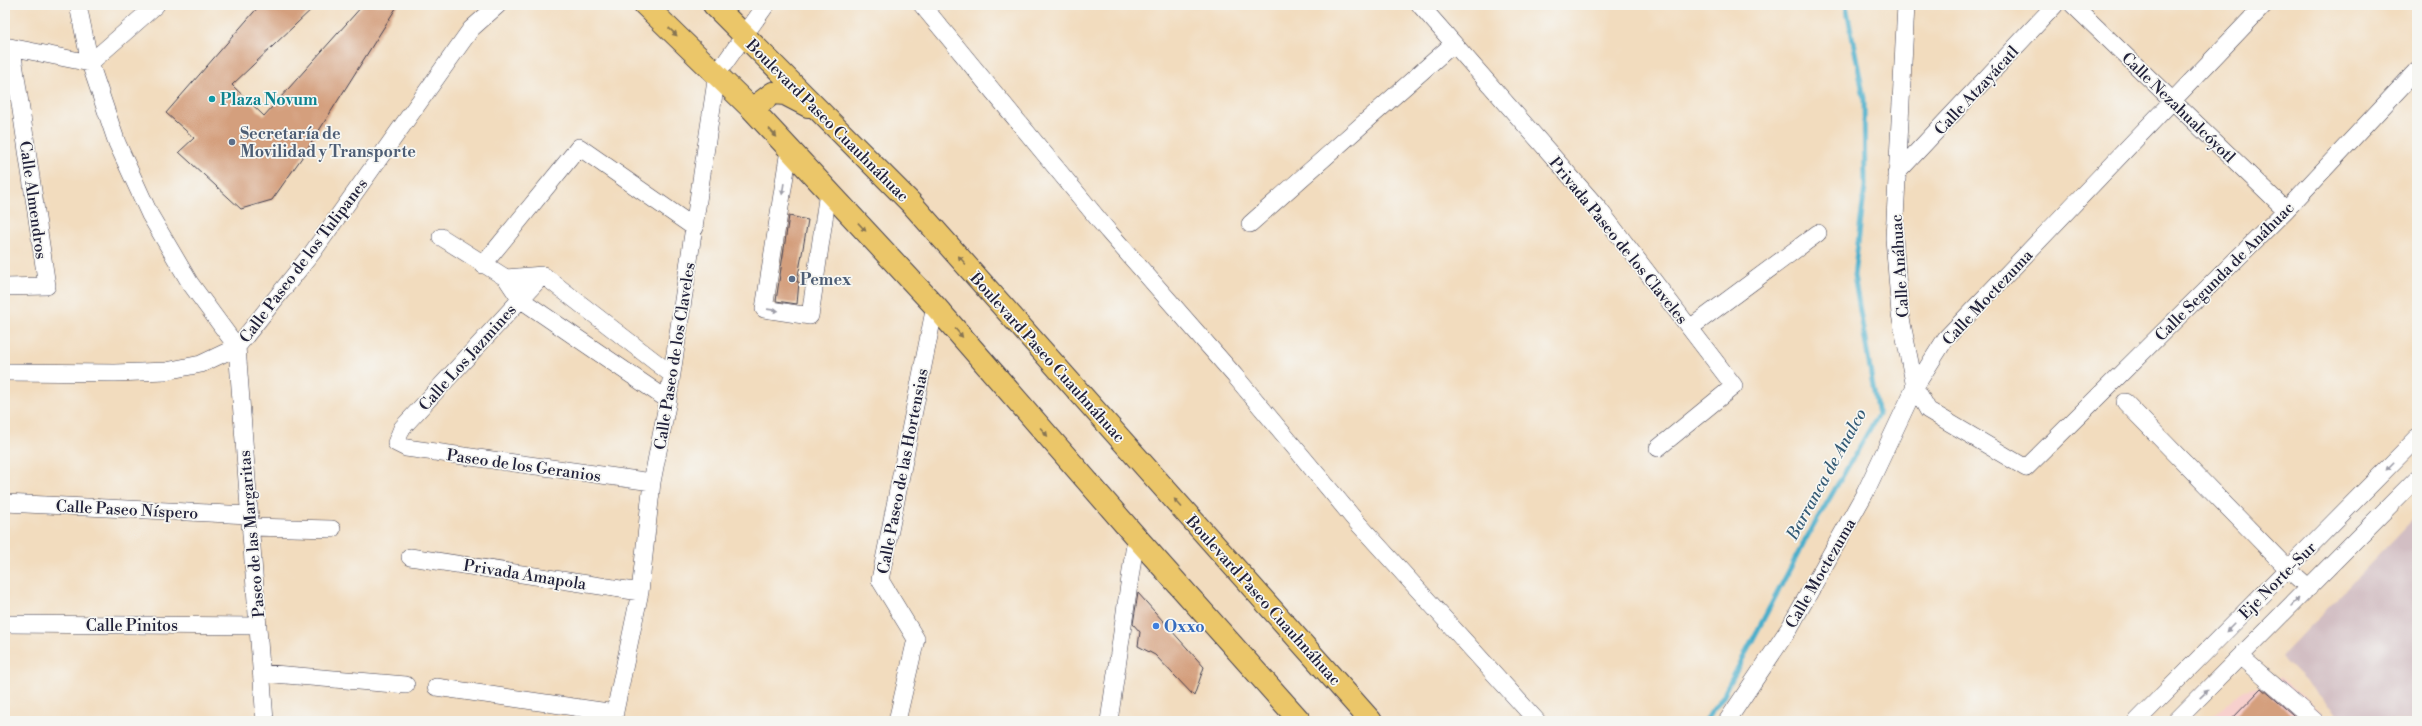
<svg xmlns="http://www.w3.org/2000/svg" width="2422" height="726" viewBox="0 0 2422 726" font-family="'Libre Bodoni',serif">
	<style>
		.built { fill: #f7d0cd }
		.industrial { fill: #d2bec3 }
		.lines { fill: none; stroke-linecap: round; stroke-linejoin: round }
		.stream { stroke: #4cafcb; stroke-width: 5 }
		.building { fill: #d49f7d }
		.minor-casing { stroke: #413e4f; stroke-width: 18 }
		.major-casing { stroke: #413e4f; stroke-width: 24 }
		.minor { stroke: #fff; stroke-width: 17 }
		.major { stroke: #ebc669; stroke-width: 22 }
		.oneway { fill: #867452 }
		.oneway2 { fill: #9c9ca7 }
		.culture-dot { fill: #0f9aa8; stroke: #f6f6f2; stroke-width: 1.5 }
		.service-dot { fill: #5c6f8a; stroke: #f6f6f2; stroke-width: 1.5 }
		.shop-dot { fill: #3f7fe0; stroke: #f6f6f2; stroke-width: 1.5 }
		.labels { text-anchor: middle; stroke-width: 3.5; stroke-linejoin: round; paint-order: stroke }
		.street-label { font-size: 16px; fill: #22223b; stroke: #f6f6f2 }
		.culture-label { font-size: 16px; font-weight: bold; fill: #0d838f; stroke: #f6f6f2; text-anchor: start }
		.service-label { font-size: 16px; font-weight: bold; fill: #4e5e75; stroke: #f6f6f2; text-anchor: start }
		.shop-label { font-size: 16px; font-weight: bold; fill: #366cbe; stroke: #f6f6f2; text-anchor: start }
		.water-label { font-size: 17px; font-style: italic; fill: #335a75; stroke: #f6f6f2 }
	</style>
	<rect width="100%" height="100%" fill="#f6f6f2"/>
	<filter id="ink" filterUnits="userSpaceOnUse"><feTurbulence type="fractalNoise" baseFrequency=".025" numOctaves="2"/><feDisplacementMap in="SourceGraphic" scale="8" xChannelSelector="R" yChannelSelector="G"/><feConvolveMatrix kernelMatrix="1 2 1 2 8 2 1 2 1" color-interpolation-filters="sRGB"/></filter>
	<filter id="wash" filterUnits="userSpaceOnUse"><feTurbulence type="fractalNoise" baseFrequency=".012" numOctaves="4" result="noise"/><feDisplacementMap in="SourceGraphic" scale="16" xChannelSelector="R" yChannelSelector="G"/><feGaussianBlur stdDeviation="0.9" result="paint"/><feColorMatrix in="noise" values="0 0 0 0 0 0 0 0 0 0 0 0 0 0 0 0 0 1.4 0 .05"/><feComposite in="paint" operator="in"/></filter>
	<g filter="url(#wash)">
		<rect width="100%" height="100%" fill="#f2dcbe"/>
		<path class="built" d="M2280 677 2331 721H2207L2243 690 2264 686 2268 689Z"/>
		<path class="industrial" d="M2417 515V721H2345L2281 657Z"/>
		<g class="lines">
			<path class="stream" d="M1705 721 1723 696 1803 544 1878 415 1854 276 1865 186 1864 98 1846 5"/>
		</g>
		<g id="blocks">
			<path class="building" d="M260 5H316L232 85 264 116 363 5H398L303 156 272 200 241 209 179 152 194 138 166 113Z
				M789 216 808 220 797 282H799L797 304 776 301Z
				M1138 593 1204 667 1194 696 1155 655 1138 646 1140 632 1133 624Z
				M2262 688 2300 721H2230Z"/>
		</g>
	</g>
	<g filter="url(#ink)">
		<use href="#blocks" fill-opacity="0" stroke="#413e4f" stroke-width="1"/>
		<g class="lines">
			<defs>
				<path id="minor" d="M78 5 90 63 117 143 150 215 190 283 237 347
					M922 5 1108 231 1235 376 1355 520 1537 721
					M1420 5 1598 208 1734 386 1658 448
					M1906 5 1894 238 1900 314 1915 387 1928 410 2026 468 2286 210 2417 70
					M2073 5 2286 210
					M5 46 90 63 156 5
					M789 150 764 309 810 316 828 192
					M1896 174 2055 5
					M1250 224 1453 44
					M441 237 506 278 520 299 668 400
					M483 265 579 147 695 228
					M543 275 402 428 396 443 406 448 652 482
					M506 278 543 275 671 374
					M5 287 47 286 12 49
					M1690 328 1818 233
					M237 347 265 721
					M5 372 115 373 166 371 201 364 237 347 312 253 471 29 498 5
					M2125 402 2288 569 2309 588
					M5 503 249 515
					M250 527 332 529
					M410 557 640 592
					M5 624 258 626
					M2241 657 2315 721
					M262 673 406 685
					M436 687 615 713
					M613 721 640 592 652 482 668 400 717 74 766 5
					M897 721 916 639 880 580 935 306
					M1109 721 1136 537
					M1727 721 1790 627 1865 493 1915 387 1946 338 2264 5
					M2137 721 2417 438
					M2176 721 2417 478"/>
				<path id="major" d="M645 5 752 109 935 306 1136 537 1300 721
					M714 5 911 203 1371 721
					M752 109 773 93 785 94 808 106"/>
			</defs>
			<use href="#minor" class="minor-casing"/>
			<use href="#major" class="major-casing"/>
			<use href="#minor" class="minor"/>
			<use href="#major" class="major"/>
		</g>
		<defs><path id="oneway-solid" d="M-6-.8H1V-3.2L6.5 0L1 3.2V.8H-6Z"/></defs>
		<g class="oneway">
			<use href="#oneway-solid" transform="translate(673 32) rotate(44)"/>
			<use href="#oneway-solid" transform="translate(773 133) rotate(48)"/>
			<use href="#oneway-solid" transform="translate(862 227) rotate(47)"/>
			<use href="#oneway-solid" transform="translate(962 260) rotate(-132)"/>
			<use href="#oneway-solid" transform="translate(959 333) rotate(49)"/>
			<use href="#oneway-solid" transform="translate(1044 432) rotate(49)"/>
			<use href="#oneway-solid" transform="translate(1178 503) rotate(-132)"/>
		</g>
		<g class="oneway2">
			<use href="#oneway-solid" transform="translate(783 189) rotate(99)"/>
			<use href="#oneway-solid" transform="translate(773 310) rotate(8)"/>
			<use href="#oneway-solid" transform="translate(2390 466) rotate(134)"/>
			<use href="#oneway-solid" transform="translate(2295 602) rotate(-45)"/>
			<use href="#oneway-solid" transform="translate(2230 628) rotate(135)"/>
			<use href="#oneway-solid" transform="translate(2204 694) rotate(-44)"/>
		</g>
	</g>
	<circle class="culture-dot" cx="212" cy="99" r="4"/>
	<g class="service-dot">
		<circle cx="232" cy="142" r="4"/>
		<circle cx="792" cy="279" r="4"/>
	</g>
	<circle class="shop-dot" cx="1156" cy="626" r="4"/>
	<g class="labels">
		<g class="street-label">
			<text transform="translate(1976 90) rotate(-47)" y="6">Calle Atzayácatl</text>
			<text transform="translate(2179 107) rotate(44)" y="6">Calle Nezahualcóyotl</text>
			<text transform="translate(828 120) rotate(45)" y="6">Boulevard Paseo Cuauhnáhuac</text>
			<text transform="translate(34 200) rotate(82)" y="6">Calle Almendros</text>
			<text transform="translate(1619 240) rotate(51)" y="6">Privada Paseo de los Claveles</text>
			<text transform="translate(303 260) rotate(-53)" y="6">Calle Paseo de los Tulipanes</text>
			<text transform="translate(1899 266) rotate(-94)" y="6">Calle Anáhuac</text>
			<text transform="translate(2224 271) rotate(-45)" y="6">Calle Segunda de Anáhuac</text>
			<text transform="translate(1987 297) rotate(-47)" y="6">Calle Moctezuma</text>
			<text transform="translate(674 356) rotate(-81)" y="6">Calle Paseo de los Claveles</text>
			<text transform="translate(467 357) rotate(-48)" y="6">Calle Los Jazmines</text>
			<text transform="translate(1048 357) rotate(48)" y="6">Boulevard Paseo Cuauhnáhuac</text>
			<text transform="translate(524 465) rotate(8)" y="6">Paseo de los Geranios</text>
			<text transform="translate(902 471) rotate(-79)" y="6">Calle Paseo de las Hortensias</text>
			<text transform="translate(127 509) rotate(3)" y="6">Calle Paseo Níspero</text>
			<text transform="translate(251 534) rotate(-95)" y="6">Paseo de las Margaritas</text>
			<text transform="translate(1820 573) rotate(-60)" y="6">Calle Moctezuma</text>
			<text transform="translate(525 574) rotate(9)" y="6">Privada Amapola</text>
			<text transform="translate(2277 580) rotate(-45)" y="6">Eje Norte-Sur</text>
			<text transform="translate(1264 600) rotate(48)" y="6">Boulevard Paseo Cuauhnáhuac</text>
			<text x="132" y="631">Calle Pinitos</text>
		</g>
		<g class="culture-label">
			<text x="220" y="105">Plaza Novum</text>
		</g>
		<g class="service-label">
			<text x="240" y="139">Secretaría de<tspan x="240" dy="18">Movilidad y Transporte</tspan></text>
			<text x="800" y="285">Pemex</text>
		</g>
		<g class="shop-label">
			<text x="1164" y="632">Oxxo</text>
		</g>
		<g class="water-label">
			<text transform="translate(1826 474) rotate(-61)" y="6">Barranca de Analco</text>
		</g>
	</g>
	<rect width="2422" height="726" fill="none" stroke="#f6f6f2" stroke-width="20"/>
</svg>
